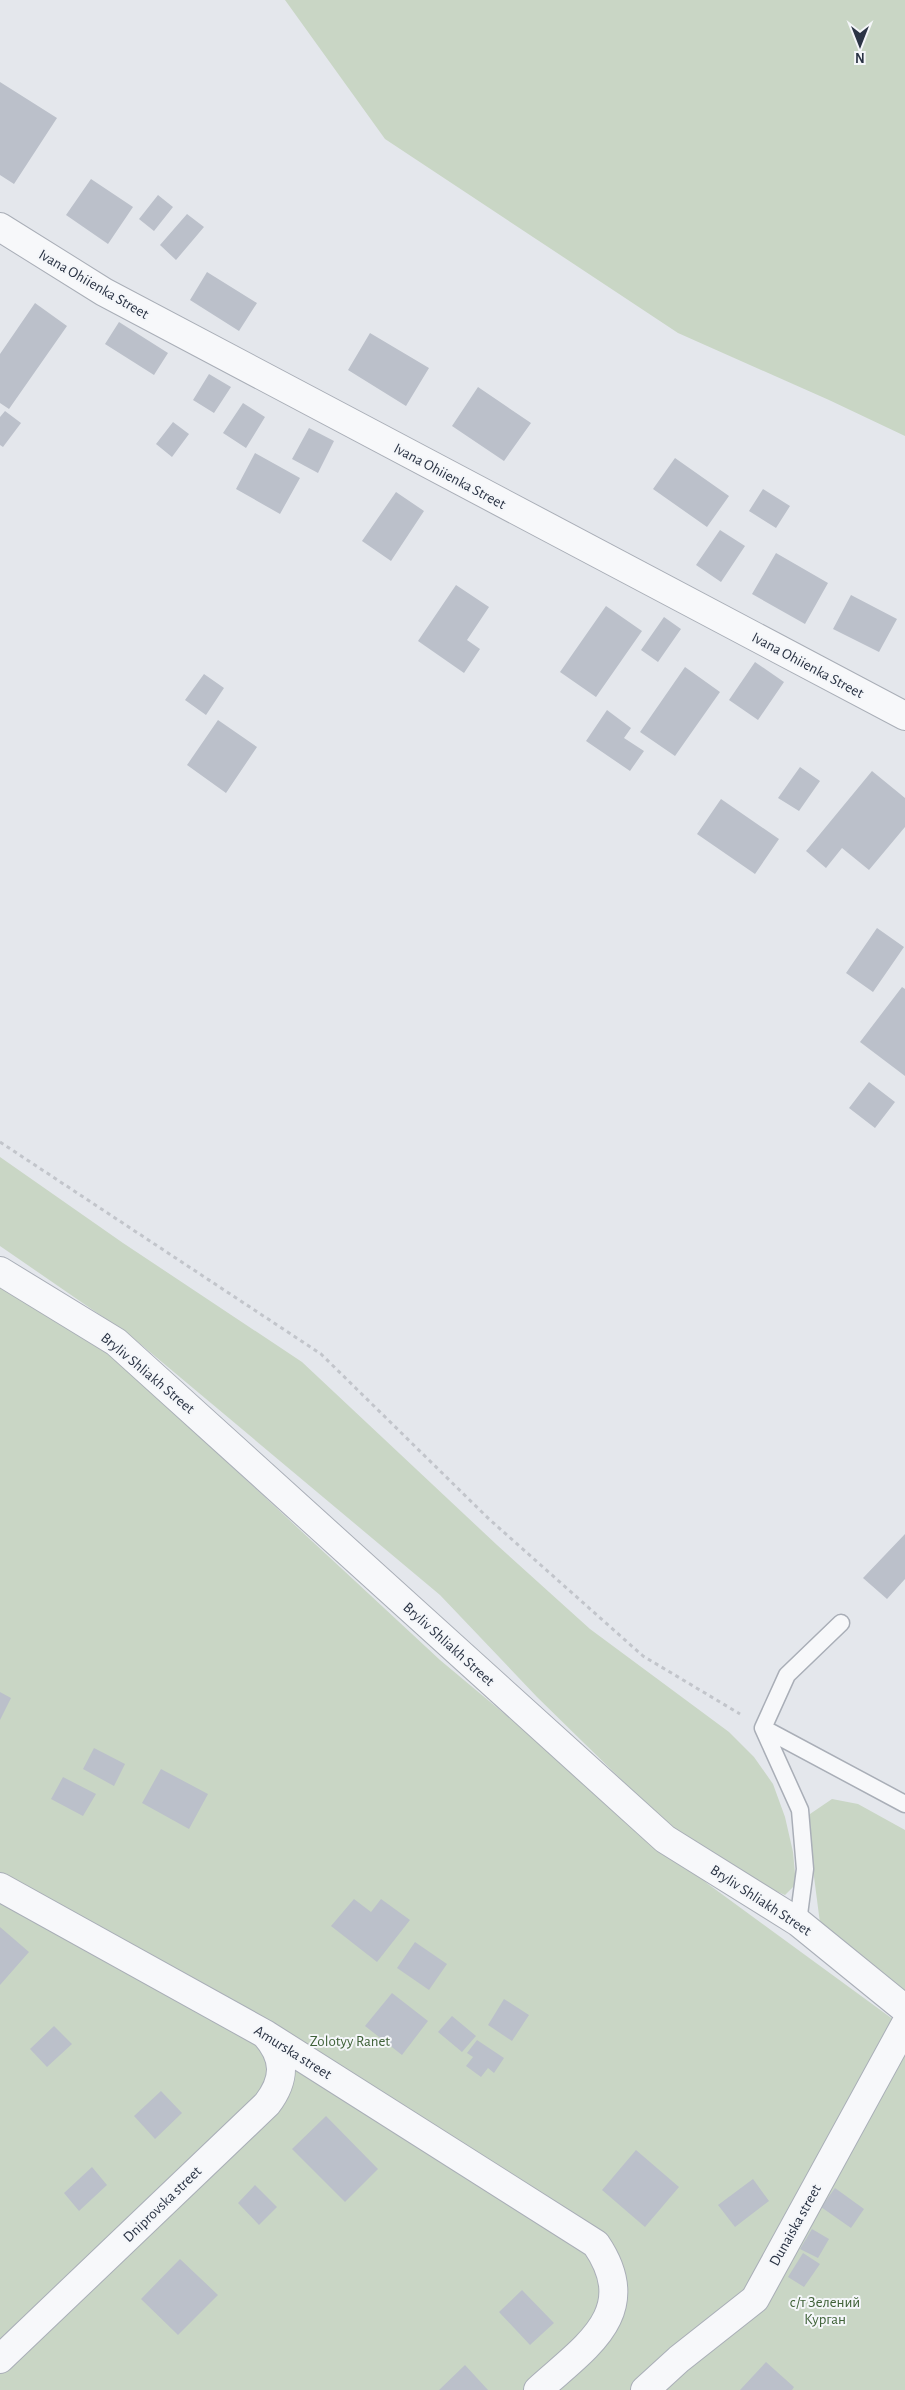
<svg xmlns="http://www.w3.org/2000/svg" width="905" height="2390" viewBox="0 0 905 2390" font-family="'Alegreya Sans',sans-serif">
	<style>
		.green { fill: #c9d6c5 }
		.building { fill: #bbc0ca }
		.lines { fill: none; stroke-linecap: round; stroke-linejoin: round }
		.lane-casing { stroke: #a9aeb7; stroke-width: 19 }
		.street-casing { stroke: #a9aeb7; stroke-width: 30 }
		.path { stroke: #c2c5cb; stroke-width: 3; stroke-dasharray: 4 4; stroke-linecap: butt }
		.lane { stroke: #f7f8fa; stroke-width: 16 }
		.street { stroke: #f7f8fa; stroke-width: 28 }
		.labels { text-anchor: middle; stroke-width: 4; stroke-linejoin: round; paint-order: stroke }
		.street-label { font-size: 15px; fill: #2b3445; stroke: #f4f6f9 }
		.park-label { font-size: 15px; fill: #3f6138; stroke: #f4f6f9 }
	</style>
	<rect width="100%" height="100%" fill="#e4e7ec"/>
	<path class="green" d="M285 0H905V436L829 400 678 333 385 139Z
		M0 1157 123 1243 302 1362 497 1545 590 1629 729 1732 754 1757 773 1784 785 1817 793 1852 796 1884 785 1895 755 1882 681 1838 537 1697 440 1595 132 1337 0 1246Z
		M0 1287 114 1357 440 1660 708 1884 905 2028V2390H0Z
		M832 1799 858 1804 905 1830V1996L820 1923 810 1846V1814Z"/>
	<path class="building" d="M0 82 57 118 14 184 0 175Z
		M91 179 133 207 108 244 66 215Z
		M158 195 173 207 154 231 139 219Z
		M187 214 204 227 176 260 160 245Z
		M207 272 257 303 239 331 190 300Z
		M35 303 67 326 9 409 0 403V354Z
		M119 322 168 353 154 375 105 344Z
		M370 333 429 368 406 406 348 370Z
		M209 374 231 387 214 413 193 400Z
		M478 387 531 423 504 461 452 426Z
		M243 403 265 417 246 448 223 433Z
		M5 411 21 423 3 447 0 445V417Z
		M173 422 189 434 172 457 156 444Z
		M309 428 334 441 318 473 292 459Z
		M255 453 300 478 280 514 236 489Z
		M675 458 729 496 707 527 653 489Z
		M763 489 790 506 776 528 749 511Z
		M396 492 424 511 391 561 362 541Z
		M720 530 745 546 721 582 696 565Z
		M776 553 828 583 805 624 752 594Z
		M456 585 489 607 467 640 480 649 464 673 418 641Z
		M851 595 897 619 879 652 833 629Z
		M606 606 642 631 596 697 560 672Z
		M664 617 681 629 658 662 641 650Z
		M755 662 784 682 758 720 729 700Z
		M685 667 720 692 675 756 640 732Z
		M204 674 224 688 206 715 185 700Z
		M607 710 631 728 624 738 644 751 630 771 586 741Z
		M218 720 257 747 226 793 187 765Z
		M800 767 820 781 799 811 778 798Z
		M872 771 905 798V827L869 870 842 848 826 868 806 851Z
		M721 799 779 839 755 874 697 834Z
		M877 928 904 947 873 992 846 973Z
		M902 987 905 989V1076L860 1042Z
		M869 1082 895 1102 875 1128 849 1108Z
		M905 1534V1579L887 1599 863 1578Z
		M0 1692 11 1698 0 1720Z
		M94 1748 125 1764 114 1786 83 1769Z
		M161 1769 208 1794 189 1829 142 1803Z
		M63 1777 96 1794 83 1816 51 1799Z
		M354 1899 371 1912 381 1899 410 1920 377 1962 331 1926Z
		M0 1927 29 1952 0 1985Z
		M415 1942 447 1964 429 1990 397 1968Z
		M392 1993 428 2021 402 2055 365 2026Z
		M504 1999 529 2015 512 2041 488 2025Z
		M452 2016 476 2036 462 2052 438 2032Z
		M54 2026 72 2044 47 2067 30 2049Z
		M477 2040 504 2058 494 2073 488 2068 481 2077 466 2066 473 2057 467 2053Z
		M161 2091 182 2113 155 2139 134 2116Z
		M326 2116 378 2169 345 2202 292 2149Z
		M636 2150 679 2187 645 2227 602 2190Z
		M92 2167 107 2185 79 2211 64 2193Z
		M753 2179 769 2201 735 2227 718 2205Z
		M255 2185 277 2207 259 2225 238 2203Z
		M835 2188 864 2209 851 2228 821 2207Z
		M812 2229 829 2239 818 2258 800 2249Z
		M803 2253 820 2264 804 2287 788 2277Z
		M180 2259 218 2295 178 2335 141 2299Z
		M522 2290 554 2323 530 2345 499 2312Z
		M766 2362 794 2387 792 2390H740Z
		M465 2365 488 2390H439Z"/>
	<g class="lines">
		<defs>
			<path id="lane" d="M763 1728 905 1804
				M798 1922 805 1869 800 1810 763 1728 787 1675 841 1623"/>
			<path id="street" d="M0 227 104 292 905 716
				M0 1271 116 1342 665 1839 798 1922 905 2009
				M0 1887 265 2034 596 2244C643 2313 585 2347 538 2390
				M0 2359 267 2104C286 2079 286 2058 265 2034
				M645 2390 679 2359 755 2299 905 2025"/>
		</defs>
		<use href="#lane" class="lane-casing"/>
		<use href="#street" class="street-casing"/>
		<path class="path" d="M0 1142 321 1354 489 1519 643 1656 740 1714"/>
		<use href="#lane" class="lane"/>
		<use href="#street" class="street"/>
	</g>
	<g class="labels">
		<g class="street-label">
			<text transform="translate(94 284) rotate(30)" y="5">Ivana Ohiienka Street</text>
			<text transform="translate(450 476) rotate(28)" y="5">Ivana Ohiienka Street</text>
			<text transform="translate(808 665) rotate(28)" y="5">Ivana Ohiienka Street</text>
			<text transform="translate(148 1373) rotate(40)" y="5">Bryliv Shliakh Street</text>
			<text transform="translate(449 1644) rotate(42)" y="5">Bryliv Shliakh Street</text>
			<text transform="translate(761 1900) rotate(33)" y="5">Bryliv Shliakh Street</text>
			<text transform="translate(293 2052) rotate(32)" y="5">Amurska street</text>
			<text transform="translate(162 2204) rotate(-44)" y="5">Dniprovska street</text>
			<text transform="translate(795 2225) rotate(-61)" y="5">Dunaiska street</text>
		</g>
		<g class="park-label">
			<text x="350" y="2046">Zolotyy Ranet</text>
			<text x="825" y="2307">с/т Зелений<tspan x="825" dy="17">Курган</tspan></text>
		</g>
	</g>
	<g transform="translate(860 45) rotate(180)" stroke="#f4f6f9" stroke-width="4" paint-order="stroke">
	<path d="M0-4L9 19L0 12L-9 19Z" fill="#2b3445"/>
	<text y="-8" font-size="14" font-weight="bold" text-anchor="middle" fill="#2b3445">N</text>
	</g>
</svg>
